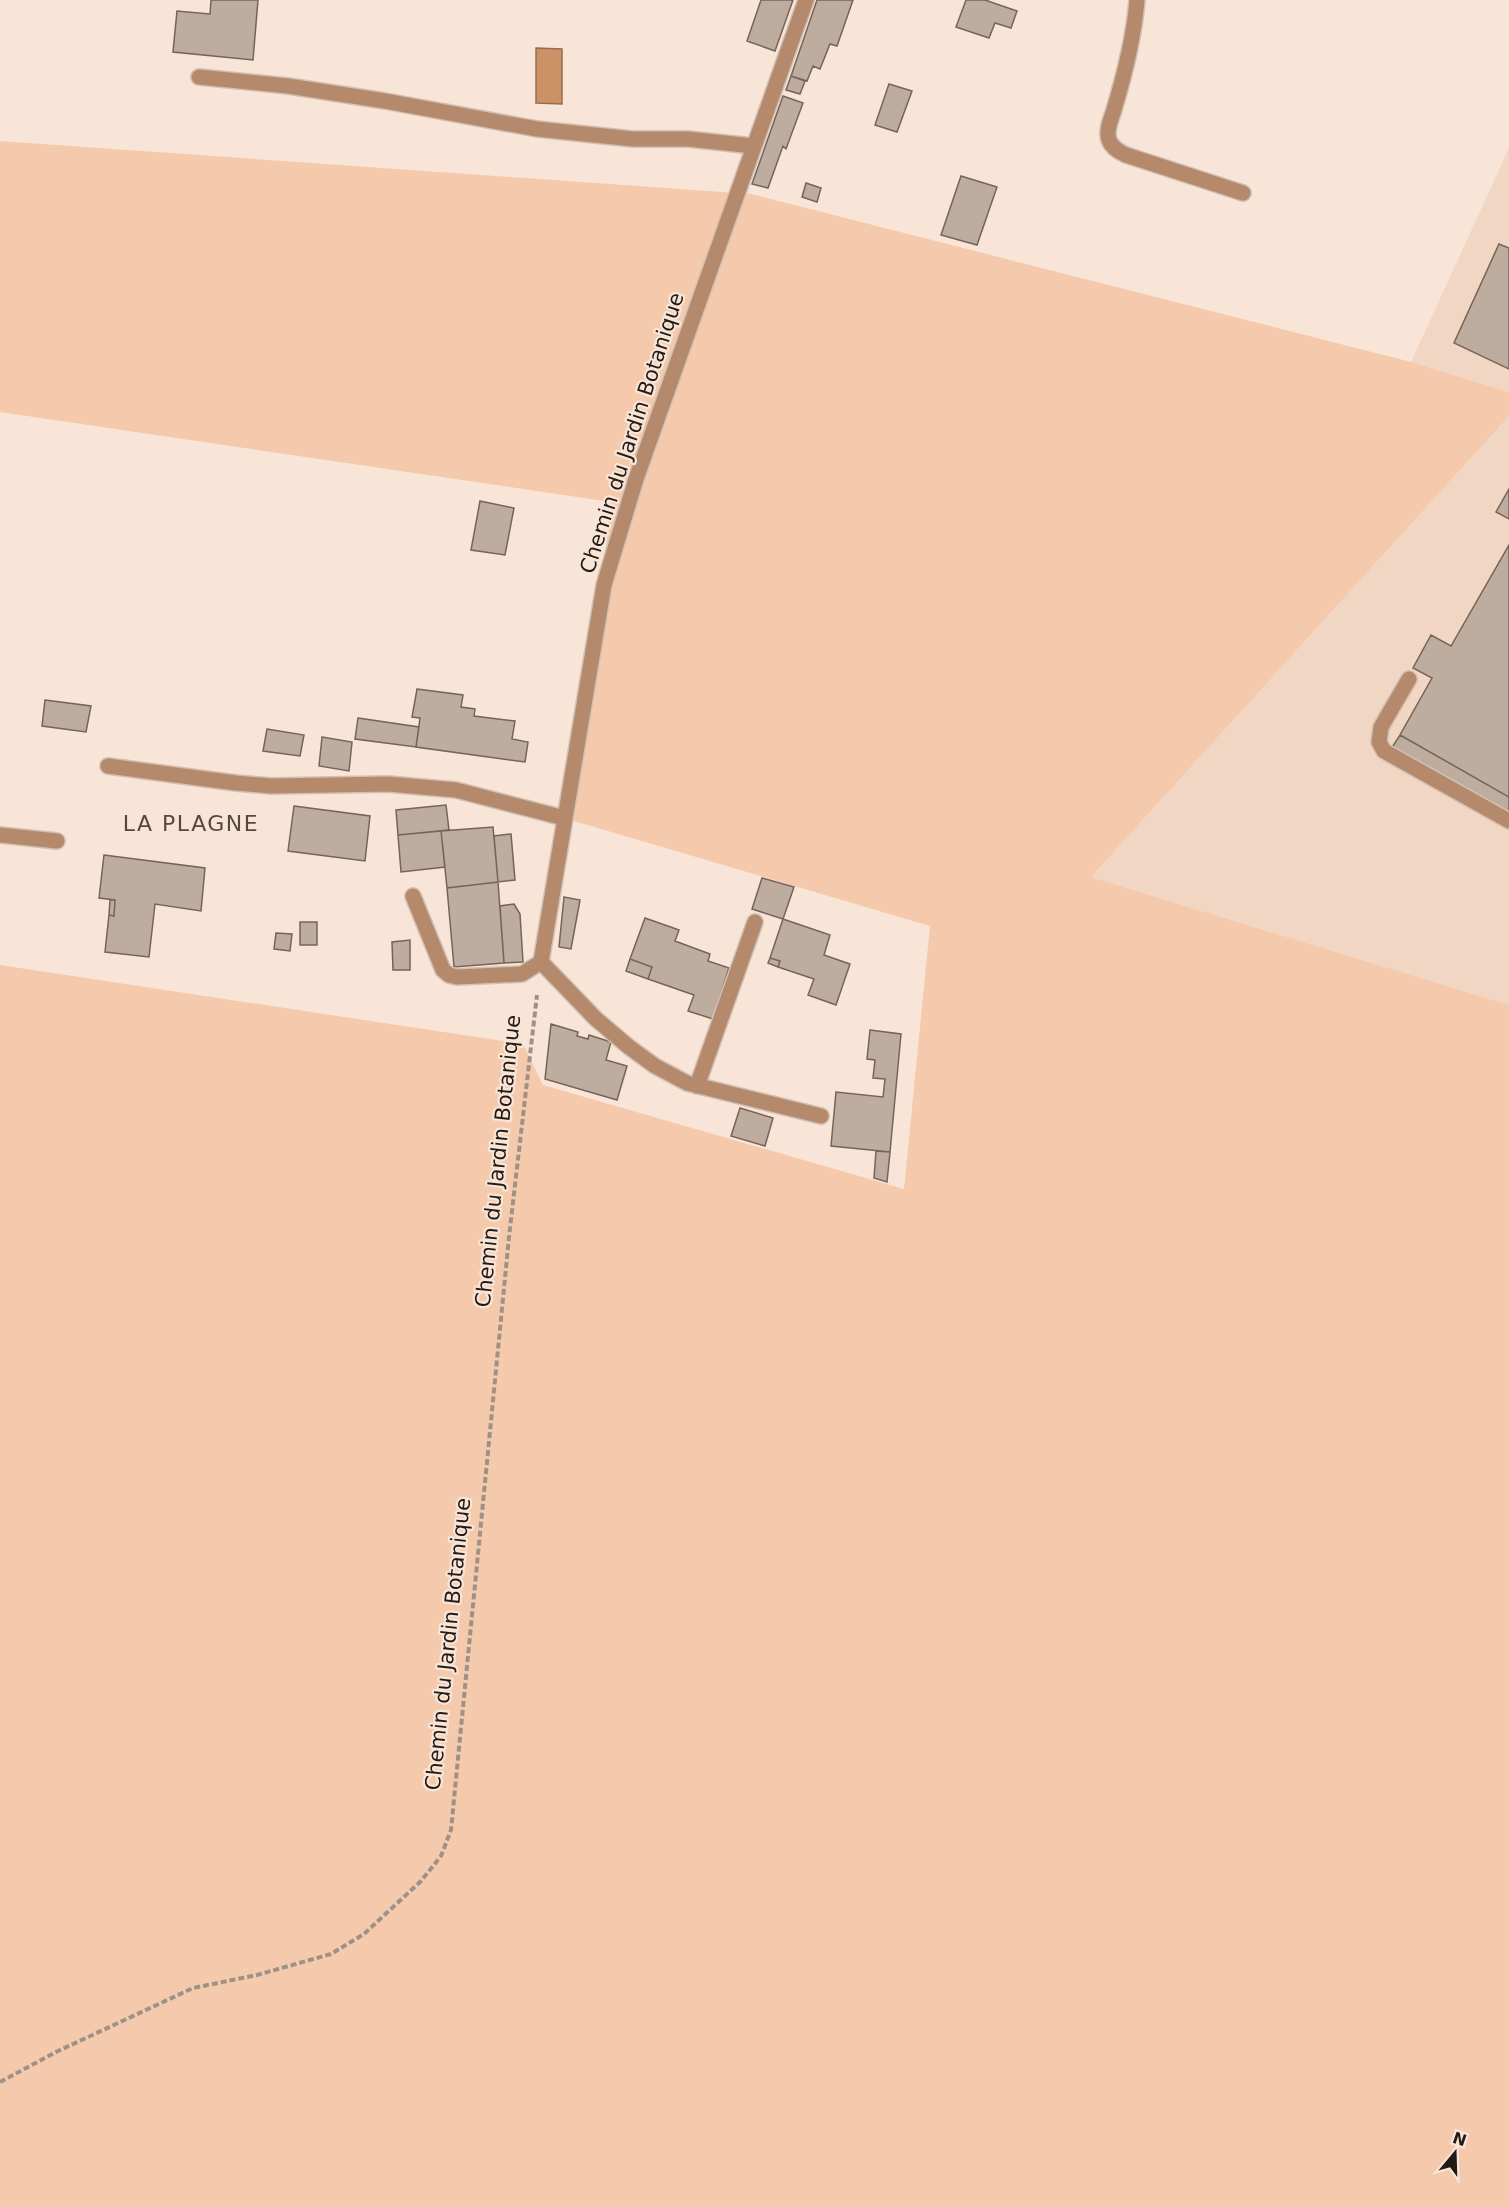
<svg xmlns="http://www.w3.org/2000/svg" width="1509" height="2207" viewBox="0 0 1509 2207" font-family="'DejaVu Sans',sans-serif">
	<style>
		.built { fill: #f1d6c4 }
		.green { fill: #f5c9ab }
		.water { fill: #cb9167; stroke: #986d4e; stroke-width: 1.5 }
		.building { fill: #beac9f; stroke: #756458; stroke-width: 1.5 }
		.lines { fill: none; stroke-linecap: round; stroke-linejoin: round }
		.lane-casing { stroke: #d2c0b4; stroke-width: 18 }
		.street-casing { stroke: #d2c0b4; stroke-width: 18 }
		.path { stroke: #a09187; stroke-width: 4; stroke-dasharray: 6 3; stroke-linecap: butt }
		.lane { stroke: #b58a6c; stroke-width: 15 }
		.street { stroke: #b58a6c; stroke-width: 15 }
		.labels { text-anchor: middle; stroke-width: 4.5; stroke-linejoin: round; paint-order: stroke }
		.street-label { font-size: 21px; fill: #211a15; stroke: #f9e5d7 }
		.neighbourhood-label { font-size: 22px; letter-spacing: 1.5px; fill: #57473c; stroke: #f9e5d7 }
	</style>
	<rect width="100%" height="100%" fill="#f9e5d7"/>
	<path class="built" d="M1509 148V392L1411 362Z
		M1509 416V1005L1091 877Z"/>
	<path class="green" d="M0 141 751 194 1411 362 1509 392V416L1091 877 1509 1005V2207H0V965L523 1044 543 1085 904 1189 930 926 574 821 611 502 0 412Z"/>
	<path class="water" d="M536 48 562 49V104L536 103Z"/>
	<path class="building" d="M211 0H258L253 60 173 52 177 11 210 14Z
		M761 0H793L775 51 747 41Z
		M817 0H853L837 46 830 44 820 69 813 66 807 81 791 76Z
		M966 0H985L1017 11 1011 28 995 23 989 38 956 27Z
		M791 76 805 81 800 94 786 90Z
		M889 84 912 91 897 132 875 125Z
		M783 96 803 103 786 149 783 146 768 188 752 184Z
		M961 176 997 187 977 245 941 235Z
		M806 183 821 188 817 202 802 197Z
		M1499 244 1509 248V369L1454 343Z
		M1509 489V519L1496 512Z
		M480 501 514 508 505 555 471 550Z
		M1509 545V797L1400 735 1432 678 1413 668 1431 635 1451 646Z
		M417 689 463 695 461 707 475 709 474 716 515 721 512 739 528 742 525 762 416 747 420 718 412 717Z
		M45 700 91 706 86 732 42 726Z
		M358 718 419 727 416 747 355 739Z
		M267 729 304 735 300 756 263 751Z
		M1400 735 1509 797V817L1391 749Z
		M322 737 352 742 349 771 319 766Z
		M446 805 449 830 398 835 396 810Z
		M294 806 370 816 365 861 288 851Z
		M493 827 498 882 447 888 441 831Z
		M441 831 445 867 401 872 398 835Z
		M511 834 515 880 498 882 494 836Z
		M104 855 205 868 201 911 155 904 149 957 105 952 109 915 114 916 115 900 99 898Z
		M762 878 794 887 783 919 752 909Z
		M498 882 504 963 454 967 447 888Z
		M564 897 580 900 571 949 559 947Z
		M110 900H115L114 916 109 915Z
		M514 904 520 914 523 962 504 963 500 906Z
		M645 918 679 930 675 941 710 954 708 961 729 968 713 1019 688 1011 694 995 648 979 652 967 630 959Z
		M783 919 830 935 824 955 850 964 836 1005 808 995 814 979 778 967 780 961 770 958Z
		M300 922H317V945H300Z
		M276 933 292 934 290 951 274 949Z
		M410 940V970H393L392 942Z
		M770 958 780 961 778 967 768 963Z
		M630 959 652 967 648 979 626 971Z
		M551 1024 578 1032 577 1036 588 1039 589 1035 611 1042 606 1060 627 1066 617 1100 545 1079Z
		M870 1030 901 1034 890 1152 831 1146 836 1092 883 1097 885 1079 873 1078 875 1060 867 1059Z
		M740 1108 773 1118 765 1146 731 1136Z
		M876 1151 890 1152 887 1182 874 1178Z"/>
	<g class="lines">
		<defs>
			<path id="lane" d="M199 77 288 86 385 101 537 129 633 139H688L753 146
				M1409 679 1381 727 1379 742 1384 751 1509 821
				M108 766 236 783 271 786 388 784 456 790 564 818
				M0 835 57 841
				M413 896 443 970 449 975 457 977 522 974 541 962 596 1019 629 1047 655 1066 687 1083 821 1116
				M697 1086 755 922"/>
			<path id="street" d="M1137 0C1134 38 1124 77 1113 113 1110 121 1106 132 1109 140 1112 148 1119 152 1126 155L1243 193
				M541 962 604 585 636 479 806 0"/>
		</defs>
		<use href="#lane" class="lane-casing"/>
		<use href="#street" class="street-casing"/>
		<path class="path" d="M0 2082 56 2052 193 1988 257 1975 331 1954 364 1934 421 1881 441 1856 451 1830 509 1237 537 995"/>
		<use href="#lane" class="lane"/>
		<use href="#street" class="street"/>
	</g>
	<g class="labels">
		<g class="street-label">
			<text transform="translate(632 433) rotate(-72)" y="7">Chemin du Jardin Botanique</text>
			<text transform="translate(498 1161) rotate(-84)" y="7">Chemin du Jardin Botanique</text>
			<text transform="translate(448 1644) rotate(-84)" y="7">Chemin du Jardin Botanique</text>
		</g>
		<g class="neighbourhood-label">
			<text x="191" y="831">LA PLAGNE</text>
		</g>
	</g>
	<g transform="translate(1455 2153) rotate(19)" stroke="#f9e5d7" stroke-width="4.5" paint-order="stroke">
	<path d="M0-4.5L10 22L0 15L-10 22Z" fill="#211a15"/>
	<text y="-9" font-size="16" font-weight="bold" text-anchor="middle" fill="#211a15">N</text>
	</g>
</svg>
